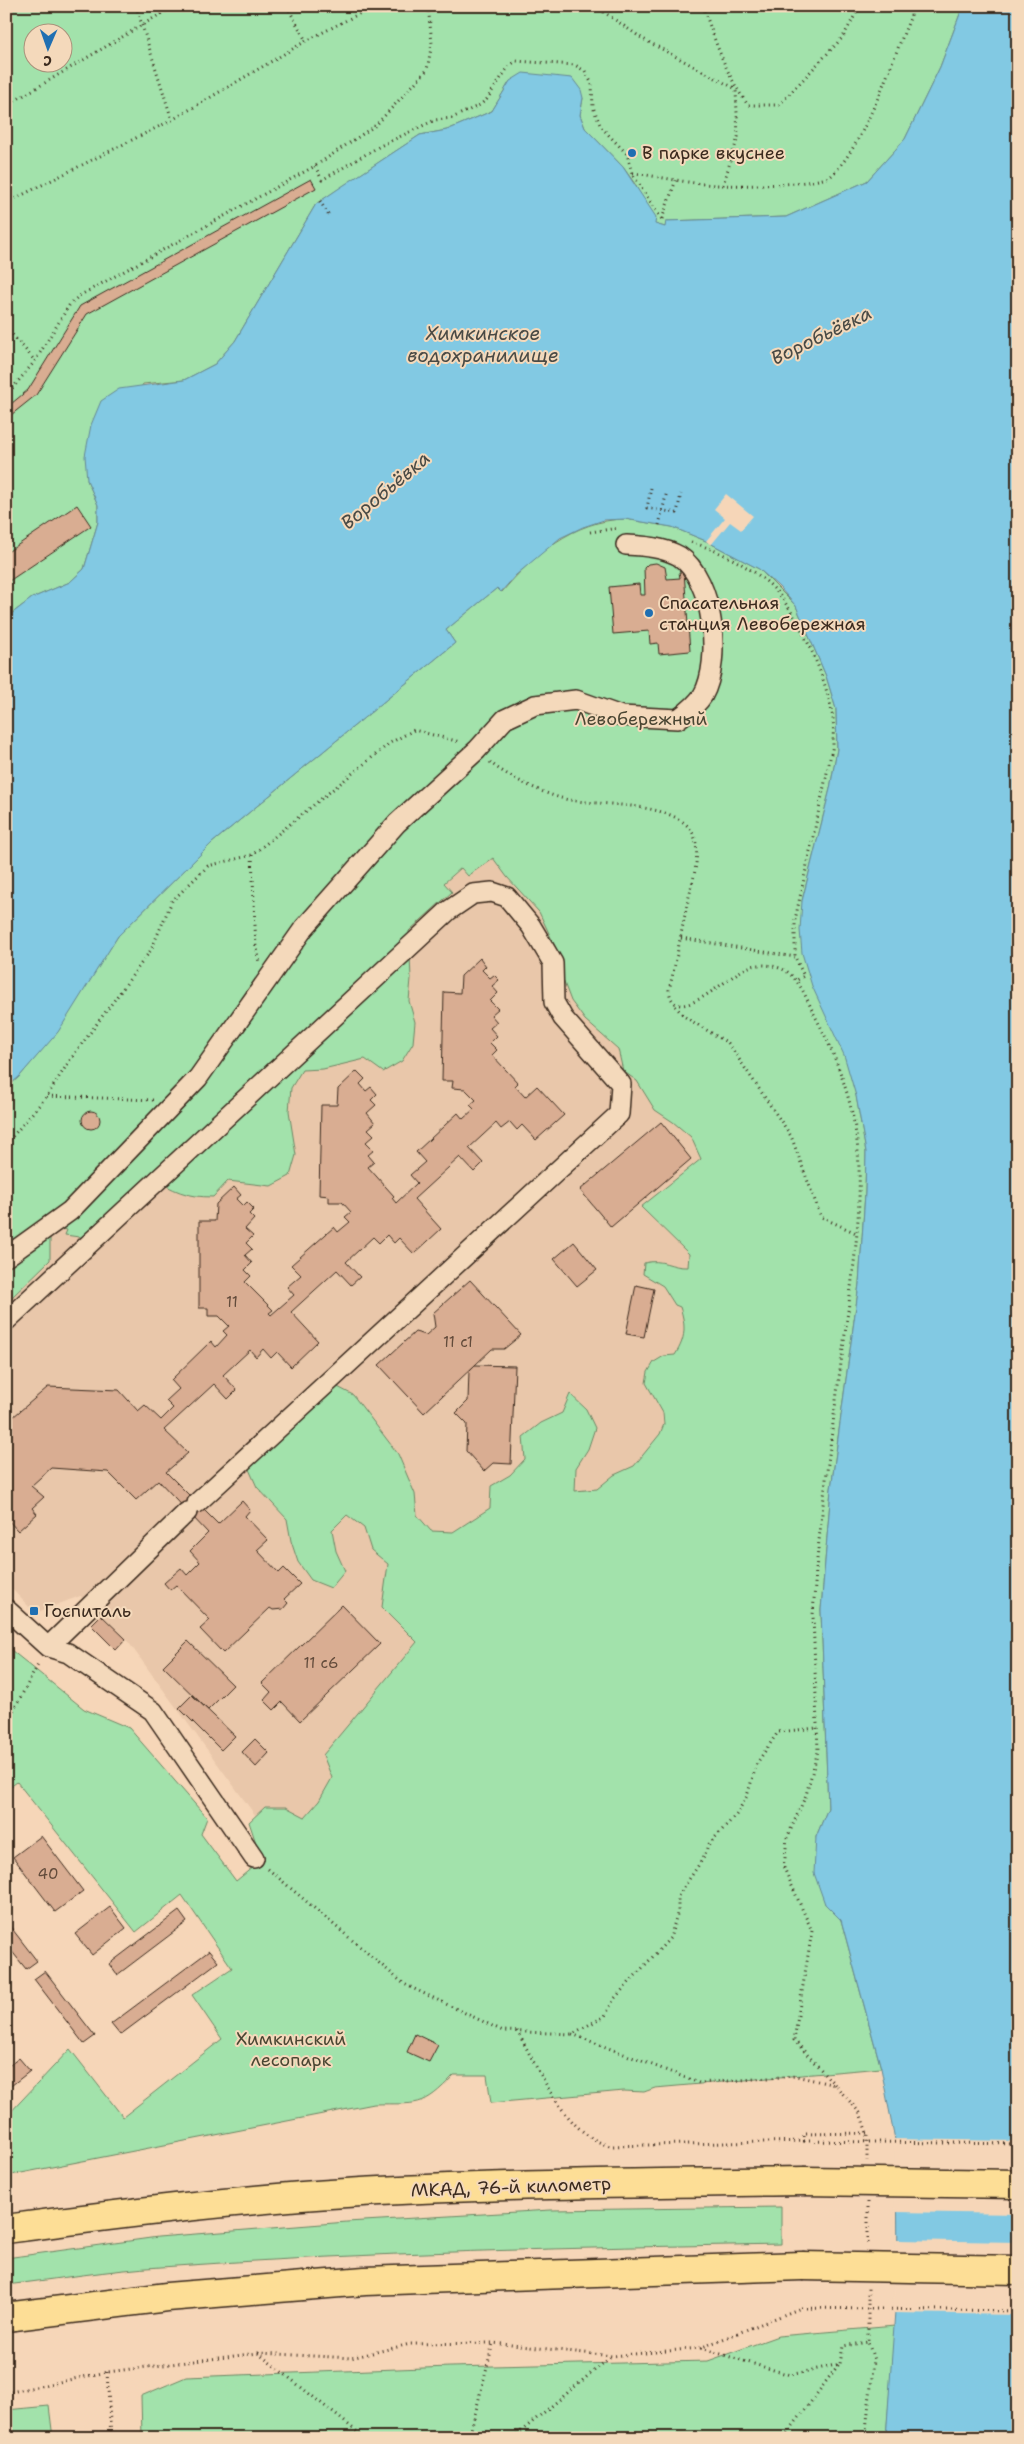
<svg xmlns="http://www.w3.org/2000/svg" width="1024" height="2444" viewBox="0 0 1024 2444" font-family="'Shantell Sans',sans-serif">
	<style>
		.built { fill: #e9c7aa }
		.green { fill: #a2e2ab; stroke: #6e8664; fill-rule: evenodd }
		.water { fill: #82c9e3; stroke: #668994 }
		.pier { fill: #f6d6b8 }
		.building { fill: #d9ad92; stroke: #3b2a1e }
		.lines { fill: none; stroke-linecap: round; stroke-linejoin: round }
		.minor-casing { stroke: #3b2a1e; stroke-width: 22 }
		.highway-casing { stroke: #3b2a1e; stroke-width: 31 }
		.path { stroke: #3b2a1e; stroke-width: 3; stroke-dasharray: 1 4; stroke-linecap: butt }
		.minor { stroke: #f4d9bb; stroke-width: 19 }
		.highway { stroke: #fdde96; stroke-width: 28 }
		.highway-bridge-casing { stroke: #3b2a1e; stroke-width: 31; stroke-linecap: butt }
		.path-bridge { stroke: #3b2a1e; stroke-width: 3; stroke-dasharray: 1 4; stroke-linecap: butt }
		.highway-bridge { stroke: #fdde96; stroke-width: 28 }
		.poi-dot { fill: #1f6fb2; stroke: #f4d9bb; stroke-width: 2 }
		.labels { text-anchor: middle; stroke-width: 4; stroke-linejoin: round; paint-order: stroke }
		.number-label { font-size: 15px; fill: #624b3b }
		.poi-label { font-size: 18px; fill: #3b2a1e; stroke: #f4d9bb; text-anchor: start }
		.park-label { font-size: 18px; fill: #4a4633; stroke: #f4d9bb }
		.street-label { font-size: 18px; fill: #3b2a1e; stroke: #f4d9bb }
		.water-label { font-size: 19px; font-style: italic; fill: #494a45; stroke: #f4d9bb }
	</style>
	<rect width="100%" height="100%" fill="#f6d6b8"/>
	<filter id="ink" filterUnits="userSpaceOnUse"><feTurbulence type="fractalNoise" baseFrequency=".02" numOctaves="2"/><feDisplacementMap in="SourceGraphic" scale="10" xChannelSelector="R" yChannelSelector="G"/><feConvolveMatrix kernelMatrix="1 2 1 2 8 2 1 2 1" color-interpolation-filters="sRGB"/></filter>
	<g filter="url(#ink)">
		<path class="built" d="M505 849 746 1155 667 1877 258 1819 126 1639 101 1615 80 1596 35 1613 6 1583V1303L50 1260V1237L451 892 444 883 461 868 468 876Z"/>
		<path class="green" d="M6 6H963L940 67 905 139 867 181 786 217 667 221 665 227 654 224 635 184 623 167 585 128 580 115 583 98 510 81 492 111 447 130 420 135 316 204 235 341 215 364 184 380 143 384 87 480 98 505V522L84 569 70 582 32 598 6 618ZM32 32H62V62H32Z
			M625 519 672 527 706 541 759 569 796 606 826 676 836 709 837 749 830 789 802 901 856 1095 866 1152 865 1193 859 1284 831 1489 821 1610 828 1808 816 1837 825 1904 841 1920 881 2068 655 2088 644 2092 624 2091 491 2103 487 2075H454C422 2109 418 2103 374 2104L6 2176V2117L70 2049 123 2117 222 2039 192 1995 232 1968 182 1895 136 1932 17 1782 6 1790V1646L84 1709 129 1728 207 1818 201 1834 236 1881 265 1857 256 1843 249 1822 265 1807H286L305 1817 319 1801 332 1778 323 1755 417 1642 382 1607 388 1564 371 1550 364 1528 347 1515 332 1530 336 1551 345 1571 331 1588 311 1580 298 1562 291 1541 287 1519 257 1487 248 1467 334 1385 353 1395 398 1454 415 1494 417 1515 431 1531 453 1532 490 1508 491 1486 510 1475 525 1459 523 1437 541 1423 562 1413 570 1394 586 1409 595 1428 588 1449 576 1468 575 1491 597 1489 614 1475 634 1466 660 1434 664 1424 663 1413 646 1383 648 1372 654 1362 664 1356 675 1355C686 1338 686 1326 680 1307L675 1305 663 1286 643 1274 644 1263C663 1258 671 1268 688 1267L689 1254 641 1207 701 1159 691 1137 673 1122 655 1110 637 1081 623 1071 618 1049 585 1020 571 1001 563 980 561 959 539 912 507 877 493 858 468 876 461 868 444 883 452 892 409 931 411 979 409 1001 415 1022 413 1043 402 1061 383 1072 365 1059 323 1069 302 1070 291 1088 289 1111 296 1155 290 1176 271 1186 228 1181 213 1197C186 1197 174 1191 151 1177L86 1238 65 1235 67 1230 61 1229 50 1236V1260L6 1303V1088L19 1077 57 1032 118 936 212 843 455 643 446 630 497 588 502 592C533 555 574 520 625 519Z
			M781 2207V2244C574 2248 367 2252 161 2267 109 2270 58 2279 6 2285V2258L158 2237 347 2222 551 2210Z
			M895 2326 886 2438H142L141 2396 186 2377 450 2367 708 2361 778 2336Z
			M49 2406 53 2438H6V2410Z"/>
		<path class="water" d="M963 6H1018V2438H886L898 2269 897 2150 881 2068 841 1920 825 1904 814 1873 816 1837 828 1808 821 1610 831 1489 859 1284 865 1193 866 1152 856 1096 844 1055 812 986 802 953 800 930 802 901 830 789 837 749 836 709 826 676 796 606 779 587 759 569 706 541 672 527 625 519 604 520 583 527 560 538 516 575 501 592 497 588 446 630 455 643 212 843 118 936 58 1032 19 1077 6 1088V618L32 598 70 582 84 569 98 522V505L87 480 85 456 91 425 101 401 119 389 184 380 215 364 235 341 316 204 338 189 420 135 447 130 492 111 510 81 523 73 572 78 581 90 583 98 580 115 585 128 623 167 656 217 655 224 665 227 666 221 786 217 867 181 905 139 940 67Z"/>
		<path class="pier" d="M726 494 753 516 741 530 730 522 711 545 706 541 725 518 714 509Z
			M893 2139 1018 2141V2214L895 2212V2150Z
			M896 2240 1018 2242V2315L893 2313Z"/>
		<path class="building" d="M311 179 316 188 87 314 36 395 6 419V408L28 390 80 306Z
			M77 505 91 526 6 583V553Z
			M656 563 665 567 667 579 680 578 679 572H684L690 651 659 654 658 643 650 644 649 631 613 634 609 587 639 584 640 595H645L644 568 648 564Z
			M480 958 486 966 482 970 490 978 494 975 499 980 492 986 498 993 490 1001 498 1009 491 1015 497 1022 490 1028 497 1036 490 1043 497 1050 492 1055 518 1083 515 1086 525 1097 537 1086 564 1115 536 1140 522 1125 517 1130 510 1122 501 1129 496 1123 469 1148 483 1163 474 1172 460 1157 414 1199 441 1229 414 1254 399 1238 394 1243 387 1235 379 1243 373 1237 346 1262 360 1277 351 1285 337 1270 291 1312 318 1341 291 1367 277 1352 271 1358 263 1349 256 1357 250 1350 223 1375 237 1390 228 1399 214 1384 164 1430 188 1453 166 1472 218 1524 242 1501 250 1510 245 1516 268 1540 257 1550 279 1573 284 1568 300 1584 284 1599 288 1603 283 1609 273 1610 270 1608 223 1653 200 1629 210 1620 176 1585 170 1590 164 1583 181 1568 187 1575 200 1562 190 1551 208 1533 158 1480 136 1500 108 1472 51 1468 31 1486 44 1497 32 1508 37 1514 18 1531 6 1518 8 1508 6 1506V1423L48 1387 119 1390 138 1411 145 1405 161 1420 173 1408 166 1401 179 1389 171 1380 211 1341 216 1347 227 1335 223 1331 229 1326 219 1316H208V1308H199V1221H215L216 1204 234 1187 241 1195 236 1199 243 1206 247 1202 254 1209 249 1214 254 1219 245 1229 253 1236 246 1243 252 1249 245 1255 252 1263 245 1270 251 1276 245 1282 273 1310 269 1313 271 1315 294 1295 287 1287 301 1275 291 1265 334 1227 338 1232 350 1222 345 1217 351 1212 342 1202H329V1196L319 1195 321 1105H337L338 1089 357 1071 365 1079 360 1084 366 1091 371 1087 377 1094 371 1100 376 1105 367 1113 375 1123 368 1129 374 1135 366 1142 374 1150 368 1155 374 1162 368 1167 394 1196 392 1198 396 1203 417 1183 410 1175 425 1162 416 1152 458 1113 463 1119 474 1109 470 1105 476 1100 465 1089 452 1088 453 1081H442L444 992 460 993 461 976Z
			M82 1120a9 9 0 1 1 18 0a9 9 0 1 1-18 0Z
			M661 1122 691 1159 611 1227 580 1190Z
			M574 1242 597 1270 577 1286 554 1259Z
			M470 1280 521 1335 504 1349H492L424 1413 379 1365 415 1332 426 1335 435 1327 433 1313Z
			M636 1285 654 1289 644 1337 626 1334Z
			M475 1365 515 1366 511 1464 493 1463 484 1471 466 1451 467 1424 456 1413 468 1401 469 1371Z
			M342 1605 380 1644 300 1721 282 1702 274 1710 264 1700 271 1692 262 1683Z
			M101 1615 126 1639 116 1650 91 1625Z
			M188 1641 233 1685 208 1710 163 1666Z
			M192 1695 235 1736 221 1750 179 1708Z
			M255 1739 269 1753 256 1767 242 1752Z
			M41 1836 83 1891 55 1912 13 1857Z
			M110 1907 126 1928 92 1955 75 1934Z
			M179 1911 187 1922 117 1975 109 1964Z
			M6 1921 37 1961 26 1969 6 1944Z
			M209 1951 218 1962 120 2035 111 2024Z
			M45 1971 95 2036 84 2044 34 1979Z
			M415 2034 438 2045 429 2062 407 2052Z
			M19 2058 30 2071 7 2089 6 2068Z"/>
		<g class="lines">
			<defs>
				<path id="minor" d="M6 1257 70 1211 198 1078 304 928 397 823 477 750 505 719 535 705 576 700 621 716 678 719C686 713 697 705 703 695 722 661 714 579 679 556 663 547 644 546 626 545
					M6 1321 448 911 473 894 492 892 507 897 531 926 553 963 554 1002 563 1018 621 1084 619 1114 197 1503
					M6 1609 48 1647 68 1653 153 1711 254 1858
					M48 1647 187 1512"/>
				<path id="highway" d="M6 2229C119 2214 232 2200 346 2193 498 2184 651 2183 804 2181
					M6 2317 167 2297 365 2281 802 2266"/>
			</defs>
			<use href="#minor" class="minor-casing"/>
			<use href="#highway" class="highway-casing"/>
			<path class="path" d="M136 6 172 120
				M287 6 306 41
				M595 6 643 39 736 89
				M703 6C715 41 726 75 748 105H779L843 37 860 6
				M6 106 174 6
				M315 166 322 180 380 146 435 120 452 118 480 105 487 99 509 66 516 61 575 65 585 71 592 84 593 107 601 127 627 154 632 173 662 220
				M633 173C663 177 694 185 723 185 741 186 822 185 832 175 865 144 892 60 911 16V6
				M723 185 738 137 736 90
				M320 201 329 216
				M6 203 172 120 306 41 374 6
				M662 219 676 180
				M6 327 35 361
				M6 396 35 361 70 304 79 296 315 166 376 125 427 70 432 43 428 6
				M651 488 647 508 677 513 681 494
				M659 525 667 491
				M590 532 619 528
				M691 542C717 550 748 565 768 583 797 608 828 681 833 719 834 727 833 737 833 745L795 920V957L804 976 797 980
				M490 762C504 775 542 793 561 798 594 808 691 797 696 844 699 864 691 886 687 905 681 933 676 962 669 990 674 1032 730 973 749 967 760 963 776 965 786 971 800 981 806 997 813 1012 836 1055 854 1102 858 1152 863 1209 852 1278 845 1334 834 1413 824 1491 816 1569L813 1615 818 1751 806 1795 787 1838 784 1868 812 1931 794 2040 835 2085
				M252 855 256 948 259 962
				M681 938 795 957
				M675 1006 685 1017 728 1043 791 1136 821 1217 856 1233
				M47 1096 153 1100
				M6 1144 47 1096 68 1063 151 950 172 901 208 866 252 855 390 743 414 730 460 742
				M6 1717 12 1713 39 1663
				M268 1869 404 1984 503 2031 572 2034 605 2016 614 1999 670 1938 678 1911V1896L704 1857 708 1845 736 1815 747 1796 757 1763 778 1732 817 1728
				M517 2031C539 2069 564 2134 610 2146L804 2141V2134L867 2133
				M572 2034 699 2083 796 2076 835 2085 860 2113 867 2133V2161
				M868 2202V2246
				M701 2348 790 2375 840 2364 843 2346 868 2342V2287
				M258 2353 365 2438
				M107 2372 111 2438
				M6 2393 107 2372 258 2353 351 2358 410 2344 493 2343 612 2356 700 2348 801 2308
				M469 2438 493 2343
				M513 2438 612 2356
				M784 2438 839 2364
				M865 2438 874 2360 868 2342"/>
			<use href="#minor" class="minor"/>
			<use href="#highway" class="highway"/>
			<defs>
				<path id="highway-bridge" d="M804 2181 1018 2184
					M802 2266 1018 2270"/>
			</defs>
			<use href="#highway-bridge" class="highway-bridge-casing"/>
			<path class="path-bridge" d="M804 2141 1018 2144
				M801 2308 1018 2311"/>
			<use href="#highway-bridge" class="highway-bridge"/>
		</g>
	</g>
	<g class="poi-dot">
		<circle cx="632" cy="153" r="5"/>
		<circle cx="649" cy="613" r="5"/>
		<rect x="29" y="1606" width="10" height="10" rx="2.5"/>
	</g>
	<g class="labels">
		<g class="number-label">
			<text x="232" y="1307">11</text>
			<text x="458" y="1347">11 с1</text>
			<text x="321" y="1668">11 с6</text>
			<text x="48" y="1879">40</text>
		</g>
		<g class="poi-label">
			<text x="642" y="159">В парке вкуснее</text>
			<text x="659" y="609">Спасательная<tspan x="659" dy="21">станция Левобережная</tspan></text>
			<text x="44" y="1617">Госпиталь</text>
		</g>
		<g class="park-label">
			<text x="641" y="725">Левобережный</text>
			<text x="291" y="2045">Химкинский<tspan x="291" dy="21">лесопарк</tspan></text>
		</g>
		<g class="street-label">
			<text transform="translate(511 2187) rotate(-2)" y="6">МКАД, 76-й километр</text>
		</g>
		<g class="water-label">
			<text x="483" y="340">Химкинское<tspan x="483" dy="22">водохранилище</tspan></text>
			<text transform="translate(821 335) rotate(-26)" y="7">Воробьёвка</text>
			<text transform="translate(385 490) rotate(-40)" y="7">Воробьёвка</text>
		</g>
	</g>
	<rect width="1024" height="2444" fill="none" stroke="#f4d9bb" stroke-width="25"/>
	<rect x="12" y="12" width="999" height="2419" fill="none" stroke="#3b2a1e" stroke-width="2" filter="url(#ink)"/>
	<g transform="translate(48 48) rotate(182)"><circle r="24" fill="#f4d9bb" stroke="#aa937c"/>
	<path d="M0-4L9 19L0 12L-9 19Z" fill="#1f6fb2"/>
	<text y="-8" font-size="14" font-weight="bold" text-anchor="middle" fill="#3b2a1e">С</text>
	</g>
</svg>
